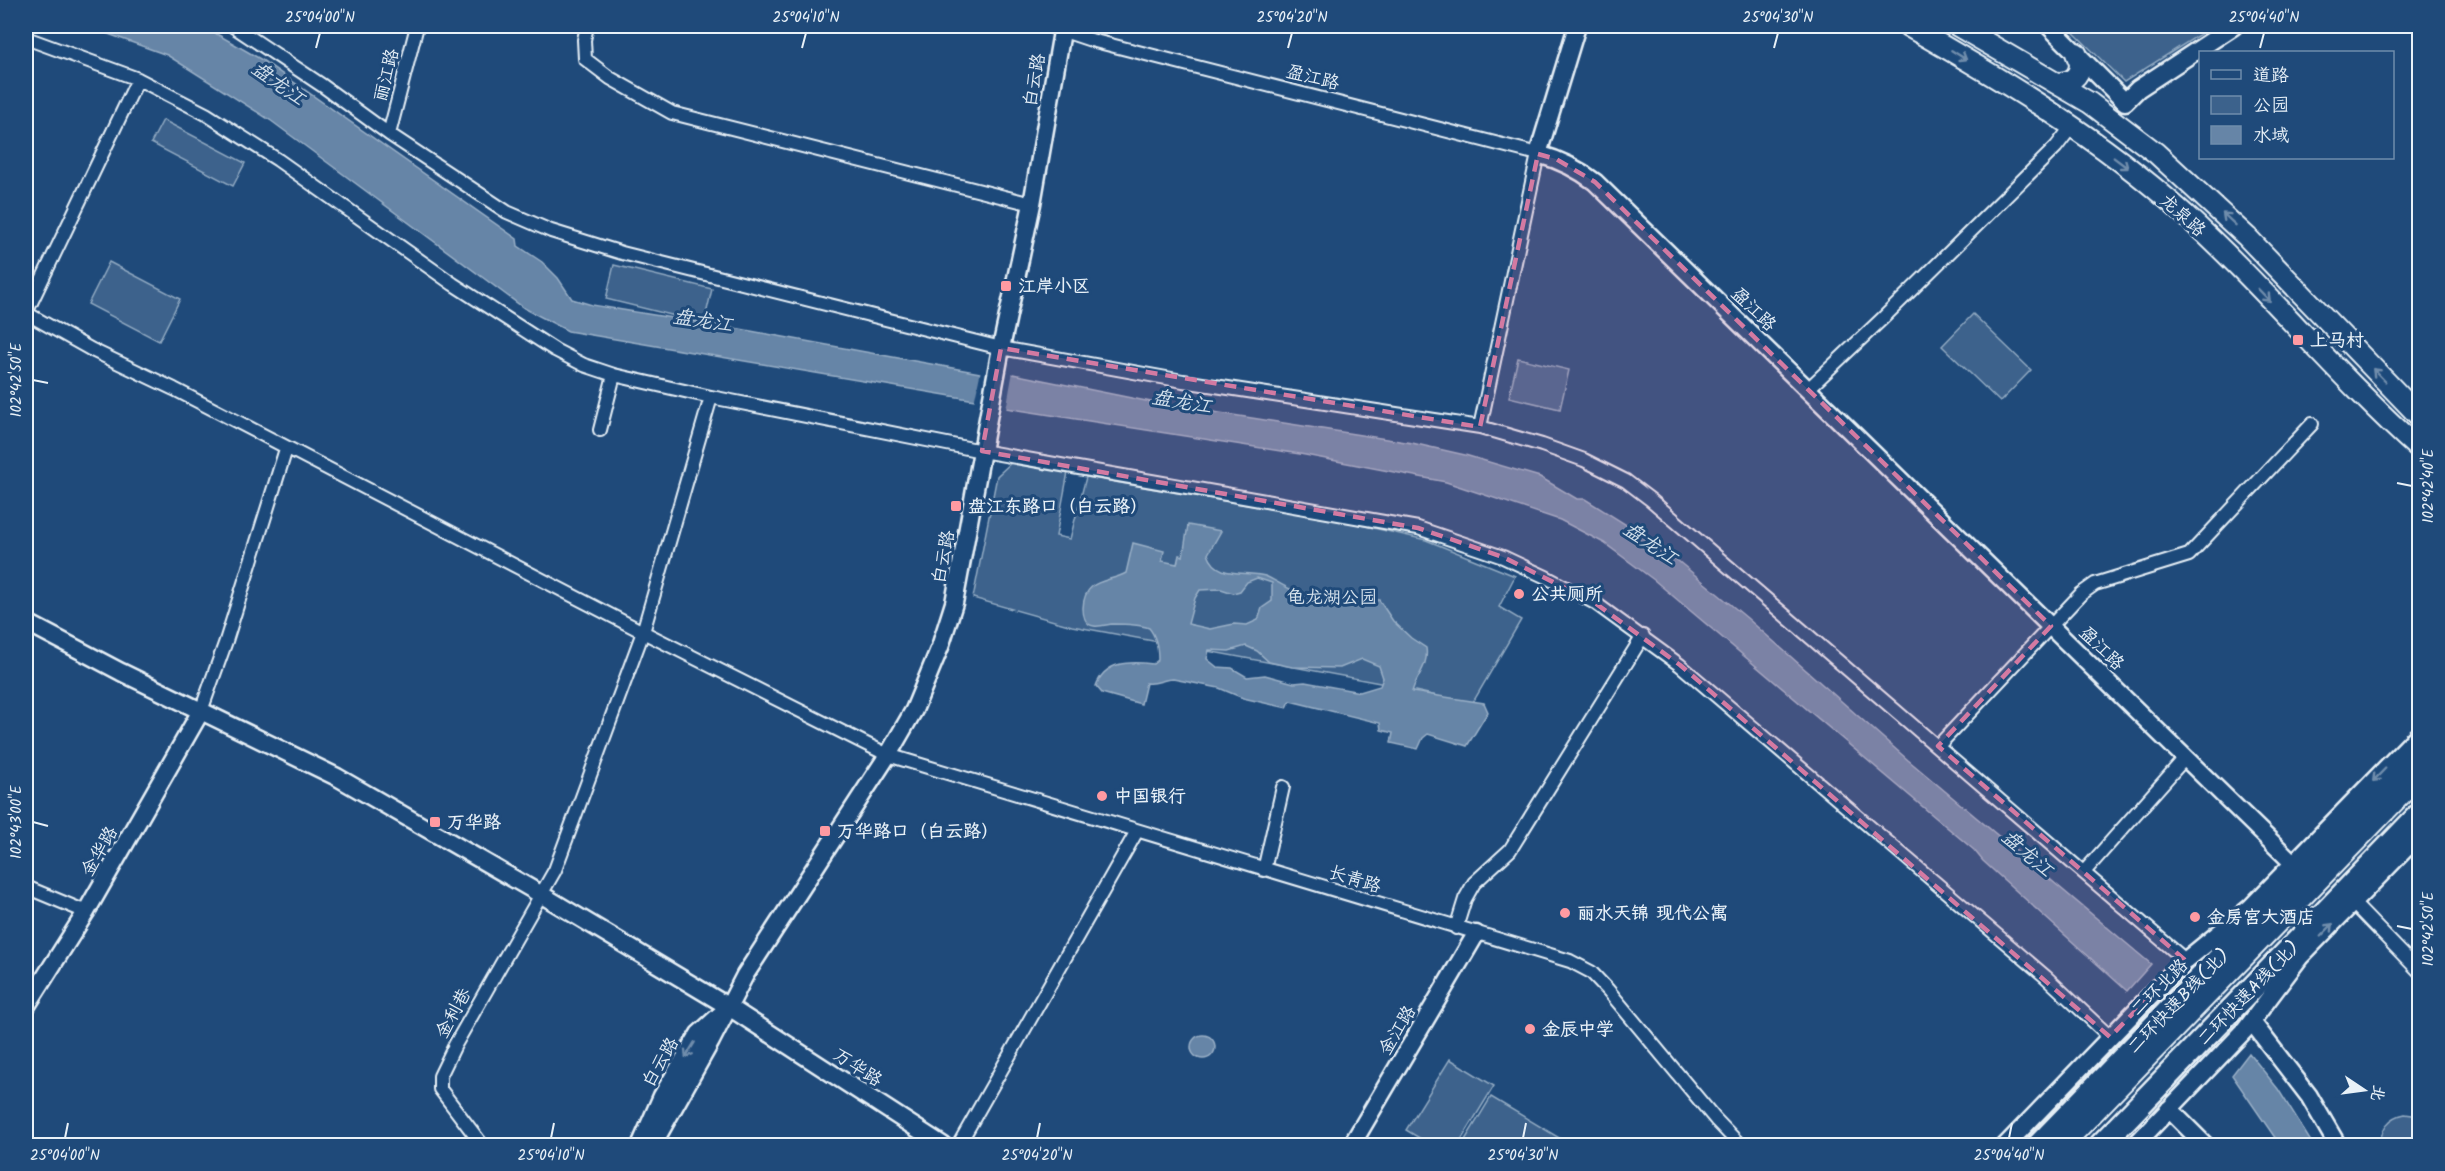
<svg xmlns="http://www.w3.org/2000/svg" width="2445" height="1171" viewBox="0 0 2445 1171" font-family="Kalam,'LXGW WenKai TC',sans-serif">
	<style>
		.green { fill: #3c628c; stroke: #92aac2; stroke-width: 1.5 }
		.water { fill: #6685a7; stroke: #9ab0c7; stroke-width: 1.5; fill-rule: evenodd }
		.pier { fill: #1f4a7a }
		.lines { fill: none; stroke-linecap: round; stroke-linejoin: round }
		.street-casing { stroke: #e8f1f8; stroke-width: 16 }
		.secondary-casing { stroke: #e8f1f8; stroke-width: 21 }
		.primary-casing { stroke: #e8f1f8; stroke-width: 24 }
		.highway-casing { stroke: #e8f1f8; stroke-width: 27 }
		.street { stroke: #1f4a7a; stroke-width: 12 }
		.secondary { stroke: #1f4a7a; stroke-width: 16 }
		.primary { stroke: #1f4a7a; stroke-width: 20 }
		.highway { stroke: #1f4a7a; stroke-width: 22 }
		.oneway { stroke: #6f8dac }
		.marked { fill: #d37aa2; fill-opacity: 0.2; stroke: #d37aa2; stroke-width: 4.5; stroke-dasharray: 12 8; stroke-linejoin: round }
		.ticks { fill: none; stroke: #e8f1f8; stroke-width: 2 }
		.poi-dot { fill: #ff9aa2; stroke: #1f4a7a; stroke-width: 2 }
		.labels { text-anchor: middle; stroke-width: 6; stroke-linejoin: round; paint-order: stroke }
		.street-label { font-size: 18px; fill: #e8f1f8; stroke: #1f4a7a }
		.poi-label { font-size: 18px; font-weight: bold; fill: #e8f1f8; stroke: #1f4a7a; text-anchor: start }
		.park-label { font-size: 18px; fill: #d7e3ed; stroke: #1f4a7a }
		.water-label { font-size: 20px; font-style: italic; fill: #d4e1ec; stroke: #1f4a7a }
		.neatline { fill: none; stroke: #e8f1f8; stroke-width: 2 }
		.ticks-label { font-size: 15px; text-anchor: middle; fill: #e8f1f8 }
	</style>
	<rect width="100%" height="100%" fill="#1f4a7a"/>
	<filter id="ink" filterUnits="userSpaceOnUse"><feTurbulence type="fractalNoise" baseFrequency=".0167" numOctaves="2"/><feDisplacementMap in="SourceGraphic" scale="12" xChannelSelector="R" yChannelSelector="G"/><feConvolveMatrix kernelMatrix="1 2 1 2 8 2 1 2 1" color-interpolation-filters="sRGB"/></filter>
	<g filter="url(#ink)">
		<path class="green" d="M2067 26H2213L2124 82Z
			M163 120 245 163 233 186 151 143Z
			M109 262 180 299 159 341 88 304Z
			M614 265 712 289 704 323 606 299Z
			M1973 314 2031 370 2000 402 1942 346Z
			M1518 358 1569 370 1560 409 1509 397Z
			M1013 461 1068 472 1056 536 1070 539 1086 477 1352 523 1426 540 1515 576 1499 607 1521 620 1472 704 1380 683 1072 626 973 598 997 476Z
			M1450 1059 1494 1086 1458 1145H1431L1406 1130Z
			M1491 1097 1571 1145H1462Z
			M2405 1114 2419 1116V1145H2381C2380 1129 2389 1117 2405 1114Z"/>
		<path class="water" d="M86 26H203L262 60 517 239 518 246 542 262 558 278 572 299 592 305 740 329 980 373 1013 374 1156 403 1412 443 1465 455 1540 477 1577 499H1585L1660 546 1747 618 1908 760 2151 964 2127 991 1983 861 1974 850 1654 580 1604 543 1560 520 1446 482 1300 454 1006 408 975 400 568 331 524 308 270 120 167 55Z
			M1188 525 1221 531 1208 554C1217 580 1245 570 1265 576 1273 579 1281 585 1290 589 1305 596 1320 594 1336 593L1343 597 1379 600 1393 621 1411 638 1426 648C1429 666 1416 676 1412 692L1484 703 1488 712 1467 746 1428 734 1423 738 1418 749 1391 743 1393 733 1381 730 1380 723 1290 701 1287 708 1243 698 1219 688 1173 679C1163 679 1156 685 1146 683L1141 704 1102 693 1096 686C1105 661 1129 661 1153 664L1158 660C1158 650 1156 636 1149 628 1138 624 1124 624 1112 624 1106 625 1099 627 1094 626 1085 625 1083 615 1083 608 1084 578 1108 583 1126 573L1133 543 1164 551 1162 561 1177 564 1179 555 1183 556ZM1257 578 1272 583V601L1262 608 1258 620 1247 625 1234 624 1210 629 1188 624 1195 598 1200 590 1221 589 1233 593 1240 591 1247 582ZM1246 646 1257 651 1269 662 1292 667 1340 668 1362 659 1379 666 1383 678 1380 686 1360 692 1305 682 1294 683 1265 675 1247 677 1232 668 1217 667 1207 659 1209 650 1229 651Z
			M1191 1047a12 12 0 1 1 24 0a12 12 0 1 1-24 0Z
			M2249 1053 2278 1089 2313 1145H2280L2232 1075Z"/>
		<path class="pier" d="M981 370 1013 371 1006 410 974 403Z"/>
		<g class="lines">
			<defs>
				<path id="street" d="M233 26 323 86 389 134 507 212 551 231 622 253 1001 348 1183 381 1480 427 1542 445 1584 460 1626 481 1651 500 2185 960
					M587 26 584 40 585 59 610 78 672 113 1032 204
					M1049 26 1091 40 1538 154 1480 427
					M26 38 138 79 206 114 278 160 453 284 555 350 584 365 614 375 711 397 982 451 1418 528 1503 557 1546 577 1595 603 1680 665 2046 977 2110 1037
					M138 79 26 313 92 350 174 389 643 632 888 755 1570 961 1591 972 1608 990 1716 1120 1741 1146
					M389 134 417 26
					M1808 389 1883 318 2056 147 2072 126
					M600 430 614 375
					M201 711 226 641 286 449
					M1938 746 2081 594 2095 584 2189 555 2312 424
					M1264 870 1283 787
					M2084 872 2185 758
					M26 887 86 912
					M2353 903 2420 972
					M1456 928 1465 899 1474 883 1510 850 1643 636
					M483 1146 440 1089V1076L455 1045 555 870 643 632 711 397
					M958 1146 1137 831"/>
				<path id="secondary" d="M1577 26 1538 154C1560 160 1577 168 1595 182L2293 863
					M2049 26 2125 102
					M2125 102 2138 89 2234 26
					M26 622 121 672 337 777 542 895 729 1007 944 1146
					M26 1007 86 912 201 711
					M2252 1022 2309 1096 2338 1146
					M2169 1109 2206 1146
					M640 1146 662 1096 699 1034 721 1014
					M652 1146 711 1041 745 975 888 755 914 710 940 647 954 603 1001 348 1032 204 1063 26
					M1351 1146 1476 934
					M2005 1146 2180 965 2250 908 2420 733
					M2134 1146 2245 1030 2300 957 2420 834"/>
				<path id="primary" d="M1908 26C2003 80 2100 138 2182 212 2265 287 2336 375 2420 450
					M1958 26 2090 103 2156 153 2247 237 2420 417
					M2056 83C2070 83 2080 78 2080 63L2076 53
					M2061 1146 2420 775"/>
				<path id="highway" d="M2038 1146 2358 815 2420 756
					M2100 1146 2420 814"/>
			</defs>
			<use href="#street" class="street-casing"/>
			<use href="#secondary" class="secondary-casing"/>
			<use href="#primary" class="primary-casing"/>
			<use href="#highway" class="highway-casing"/>
			<use href="#street" class="street"/>
			<use href="#secondary" class="secondary"/>
			<use href="#primary" class="primary"/>
			<use href="#highway" class="highway"/>
		</g>
		<defs><path id="oneway-shaft" d="M-6 0H5M1.5-3L5.5 0L1.5 3" fill="none" stroke-width="1.6" stroke-linecap="round" stroke-linejoin="round" transform="scale(1.5)"/></defs>
		<g class="oneway">
			<use href="#oneway-shaft" transform="translate(1959 55) rotate(32)"/>
			<use href="#oneway-shaft" transform="translate(2121 163) rotate(37)"/>
			<use href="#oneway-shaft" transform="translate(2229 219) rotate(-137)"/>
			<use href="#oneway-shaft" transform="translate(2264 295) rotate(46)"/>
			<use href="#oneway-shaft" transform="translate(2379 375) rotate(-134)"/>
			<use href="#oneway-shaft" transform="translate(2379 775) rotate(134)"/>
			<use href="#oneway-shaft" transform="translate(2327 930) rotate(-46)"/>
			<use href="#oneway-shaft" transform="translate(690 1050) rotate(121)"/>
		</g>
	</g>
	<path class="marked" d="M1538 154 1556 159 1595 182 2051 626 1938 746 2185 960 2110 1037 1680 665 1595 603 1503 557 1418 528 982 451 1001 348 1480 427Z"/>
	<path class="ticks" d="M316 48 320 33M802 48 806 33M1288 48 1292 33M1774 48 1778 33M2260 48 2264 33M33 380 48 383M2397 483 2412 486M33 822 48 826M2397 926 2412 929M65 1138 68 1123M551 1138 554 1123M1037 1138 1040 1123M1523 1138 1526 1123M2009 1138 2012 1123"/>
	<g class="poi-dot">
		<rect x="1000" y="280" width="12" height="12" rx="3"/>
		<rect x="2292" y="334" width="12" height="12" rx="3"/>
		<rect x="950" y="500" width="12" height="12" rx="3"/>
		<circle cx="1519" cy="594" r="6"/>
		<circle cx="1102" cy="796" r="6"/>
		<rect x="429" y="816" width="12" height="12" rx="3"/>
		<rect x="819" y="825" width="12" height="12" rx="3"/>
		<circle cx="1565" cy="913" r="6"/>
		<circle cx="2195" cy="917" r="6"/>
		<circle cx="1530" cy="1029" r="6"/>
	</g>
	<g class="labels">
		<g class="street-label">
			<text transform="translate(386 75) rotate(-76)" y="6">丽江路</text>
			<text transform="translate(1313 77) rotate(14)" y="6">盈江路</text>
			<text transform="translate(1034 80) rotate(-80)" y="6">白云路</text>
			<text transform="translate(2183 215) rotate(42)" y="6">龙泉路</text>
			<text transform="translate(1754 309) rotate(44)" y="6">盈江路</text>
			<text transform="translate(943 557) rotate(-79)" y="6">白云路</text>
			<text transform="translate(2102 648) rotate(44)" y="6">盈江路</text>
			<text transform="translate(99 851) rotate(-60)" y="6">金华路</text>
			<text transform="translate(1355 879) rotate(17)" y="6">长青路</text>
			<text transform="translate(2159 987) rotate(-45)" y="6">二环北路</text>
			<text transform="translate(2248 993) rotate(-46)" y="6">二环快速A线(北)</text>
			<text transform="translate(2178 1001) rotate(-46)" y="6">二环快速B线(北)</text>
			<text transform="translate(453 1013) rotate(-61)" y="6">金利巷</text>
			<text transform="translate(1397 1030) rotate(-59)" y="6">金江路</text>
			<text transform="translate(660 1062) rotate(-60)" y="6">白云路</text>
			<text transform="translate(858 1067) rotate(33)" y="6">万华路</text>
		</g>
		<g class="poi-label">
			<text x="1018" y="292">江岸小区</text>
			<text x="2310" y="346">上马村</text>
			<text x="968" y="512">盘江东路口（白云路）</text>
			<text x="1531" y="600">公共厕所</text>
			<text x="1114" y="802">中国银行</text>
			<text x="447" y="828">万华路</text>
			<text x="837" y="837">万华路口（白云路）</text>
			<text x="1577" y="919">丽水天锦 现代公寓</text>
			<text x="2207" y="923">金房宫大酒店</text>
			<text x="1542" y="1035">金辰中学</text>
		</g>
		<g class="park-label">
			<text x="1332" y="603">龟龙湖公园</text>
		</g>
		<g class="water-label">
			<text transform="translate(279 83) rotate(36)" y="7">盘龙江</text>
			<text transform="translate(703 320) rotate(9)" y="7">盘龙江</text>
			<text transform="translate(1182 401) rotate(10)" y="7">盘龙江</text>
			<text transform="translate(1651 543) rotate(34)" y="7">盘龙江</text>
			<text transform="translate(2028 853) rotate(41)" y="7">盘龙江</text>
		</g>
	</g>
	<rect width="2445" height="1171" fill="none" stroke="#1f4a7a" stroke-width="66"/>
	<rect x="2199" y="51" width="195" height="108" fill="#1f4a7a" stroke="#6f8dac" stroke-width="1.5"/>
	<rect x="2211" y="70" width="30" height="9" fill="#1f4a7a" stroke="#6f8dac" stroke-width="1.5"/>
	<text x="2253" y="81" font-size="18" fill="#e8f1f8">道路</text>
	<rect x="2211" y="96" width="30" height="18" fill="#3c628c" stroke="#6f8dac" stroke-width="1.5"/>
	<text x="2253" y="111" font-size="18" fill="#e8f1f8">公园</text>
	<rect x="2211" y="126" width="30" height="18" fill="#6685a7" stroke="#6f8dac" stroke-width="1.5"/>
	<text x="2253" y="141" font-size="18" fill="#e8f1f8">水域</text>
	<g transform="translate(2364 1090) rotate(103)" stroke="#1f4a7a" stroke-width="4.5" paint-order="stroke">
	<path d="M0-4.5L10 22L0 15L-10 22Z" fill="#e8f1f8"/>
	<text y="-9" font-size="16" font-weight="bold" text-anchor="middle" fill="#e8f1f8">北</text>
	</g>
	<rect x="33" y="33" width="2379" height="1105" class="neatline"/>
	<g class="ticks-label">
		<text x="320" y="22">25°04'00"N</text>
		<text x="806" y="22">25°04'10"N</text>
		<text x="1292" y="22">25°04'20"N</text>
		<text x="1778" y="22">25°04'30"N</text>
		<text x="2264" y="22">25°04'40"N</text>
		<text transform="translate(16 380) rotate(-90)" y="5">102°42'50"E</text>
		<text transform="translate(2428 486) rotate(-90)" y="5">102°42'40"E</text>
		<text transform="translate(16 822) rotate(-90)" y="5">102°43'00"E</text>
		<text transform="translate(2428 929) rotate(-90)" y="5">102°42'50"E</text>
		<text x="65" y="1160">25°04'00"N</text>
		<text x="551" y="1160">25°04'10"N</text>
		<text x="1037" y="1160">25°04'20"N</text>
		<text x="1523" y="1160">25°04'30"N</text>
		<text x="2009" y="1160">25°04'40"N</text>
	</g>
</svg>
